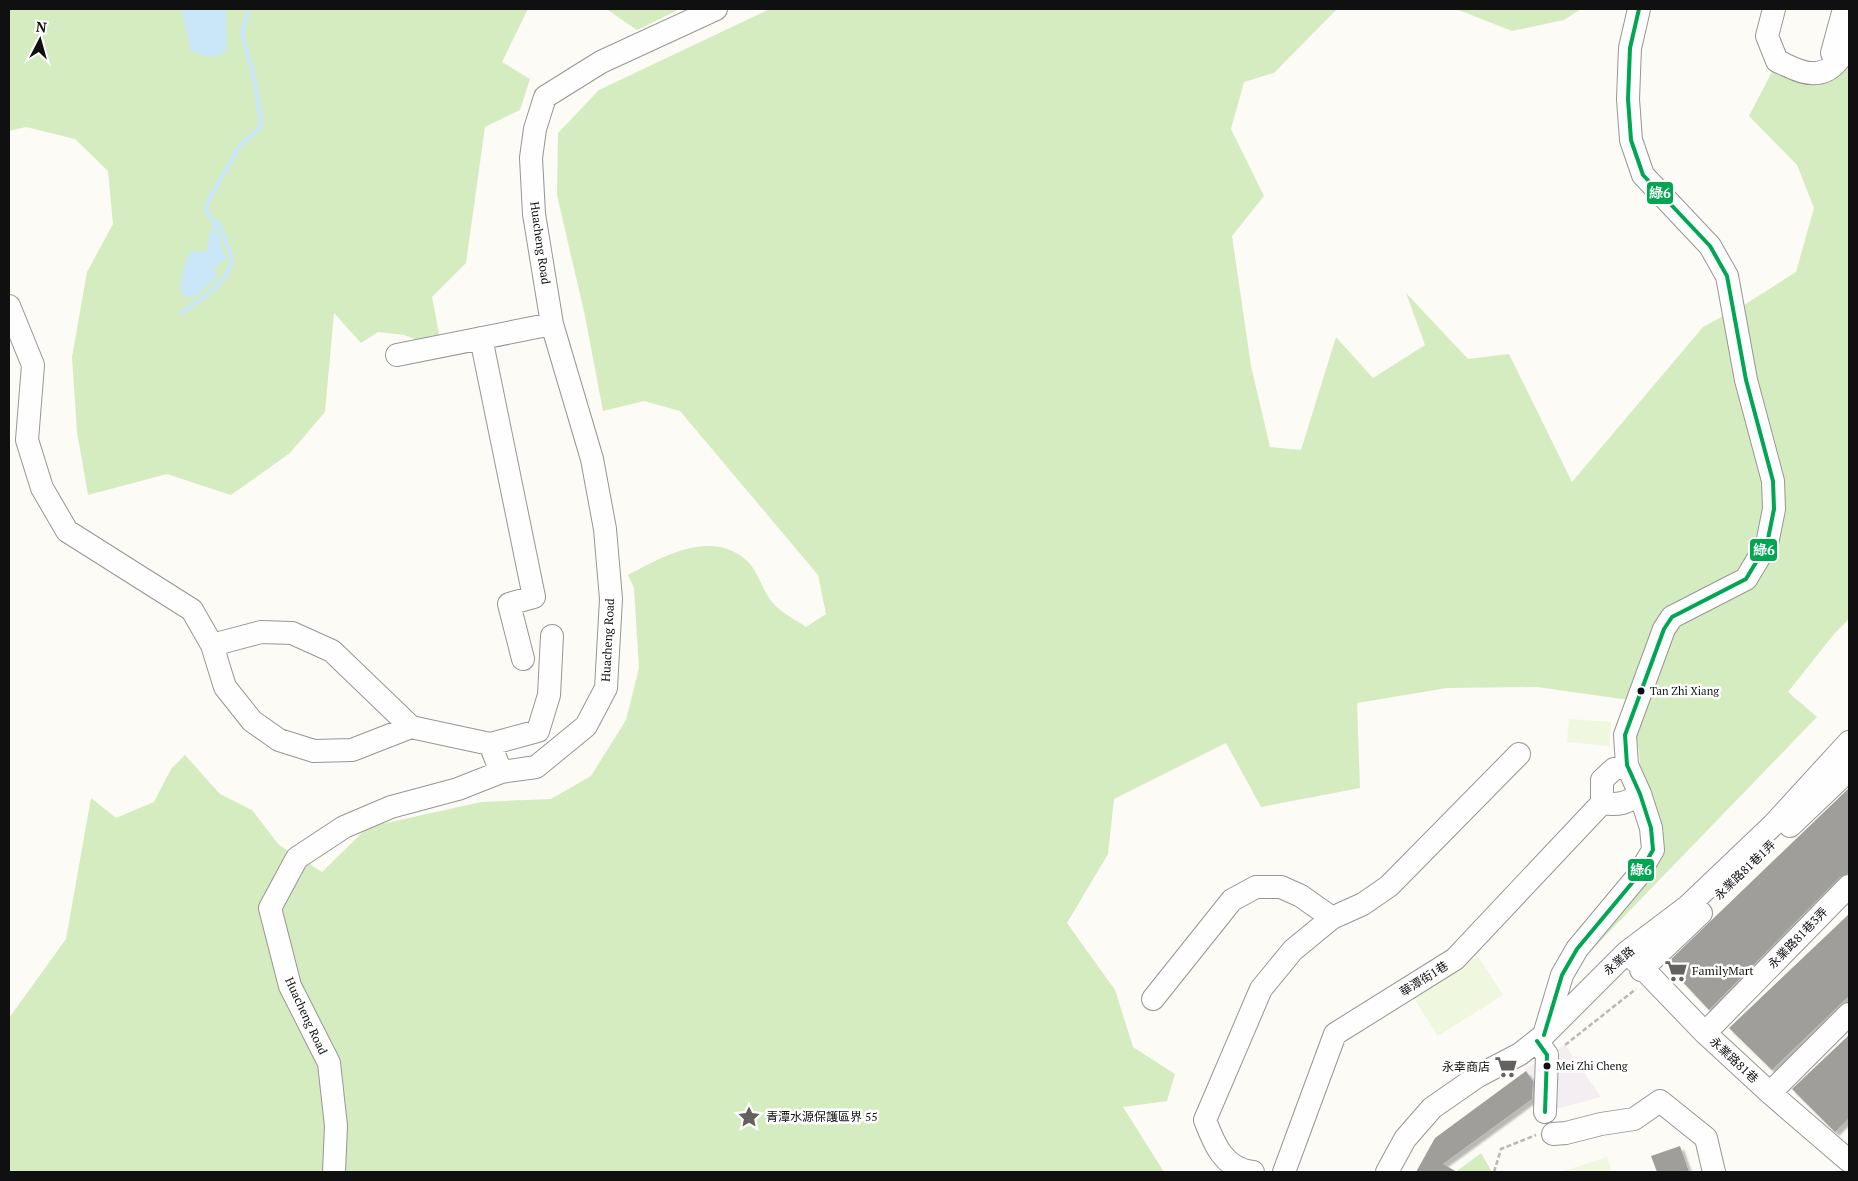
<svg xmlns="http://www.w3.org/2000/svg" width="1858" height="1181" viewBox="0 0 1858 1181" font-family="'PT Serif','Noto Sans TC',serif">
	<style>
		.industrial { fill: #f4eef2 }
		.forest { fill: #d5ecc1 }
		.pitch { fill: #eff7de }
		.water { fill: #c9e7f9 }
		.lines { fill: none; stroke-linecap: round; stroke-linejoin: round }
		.stream { stroke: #c9e7f9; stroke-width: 4.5 }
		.building { fill: #a09e9a; filter: url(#shadow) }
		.minor-casing { stroke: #969693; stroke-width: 24 }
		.path { stroke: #b9b9b8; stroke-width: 2.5; stroke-dasharray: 5 2.5; stroke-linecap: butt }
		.minor { stroke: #fffefe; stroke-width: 22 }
		.bus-1-casing { stroke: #fff; stroke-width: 8 }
		.bus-1 { stroke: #00a651; stroke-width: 4 }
		.bus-dot { fill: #101010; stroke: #fff; stroke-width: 2 }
		.labels { text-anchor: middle; stroke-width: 5; stroke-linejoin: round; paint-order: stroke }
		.bus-label { font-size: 11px; fill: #101010; stroke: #fff; text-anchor: start }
		.street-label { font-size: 12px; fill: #101010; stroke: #fff }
		.poi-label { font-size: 12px; fill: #101010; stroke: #fff; text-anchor: start }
		.line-badge { stroke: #fff; stroke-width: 2 }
		.badge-label { font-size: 14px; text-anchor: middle; font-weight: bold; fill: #fff }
	</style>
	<defs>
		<filter id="shadow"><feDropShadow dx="4" dy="4" stdDeviation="1" flood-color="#0004"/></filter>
	</defs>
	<rect width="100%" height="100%" fill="#fcfbf5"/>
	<path class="industrial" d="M1565 1045 1601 1097 1545 1112 1525 1069Z"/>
	<path class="forest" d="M9 9H528L502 62 530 79 520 110 485 127 466 263 432 297 442 349 404 335 378 332 361 343 334 313 325 412 290 453 231 495 167 474 88 495 77 432 72 357 87 272 113 224 108 171 75 139 26 127 9 131Z
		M606 9H680L637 30Z
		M770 9H1337L1274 73 1244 82 1231 129 1264 196 1232 236 1251 366 1270 447 1301 450 1336 337 1373 378 1425 345 1406 293 1468 359 1509 354 1572 482 1703 327 1744 305 1796 272 1814 208 1797 165 1749 116 1774 68 1814 85 1849 58V619L1834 634 1788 692 1817 717 1580 962 1646 852 1639 752 1629 700 1537 687 1447 688 1357 703 1360 788 1261 807 1226 743 1114 799 1108 854 1067 923 1115 990 1133 1047 1175 1074 1167 1101 1123 1107 1164 1172H9V1018L66 939 91 798 116 818 154 802 171 769 185 755 220 794 252 810 279 845 322 872 368 827 481 802 551 799 591 776 626 720 639 668 634 588 628 575C662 557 711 529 746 560 758 570 762 590 772 602 780 612 796 620 806 627L826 614 818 575 680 411 644 401 603 411 585 316 557 195 558 133 599 90Z
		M1456 9H1581L1564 20 1512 31Z
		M1481 1153 1492 1172H1456L1457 1171Z"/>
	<path class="pitch" d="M1569 719 1611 722 1609 746 1567 742Z
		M1478 956 1503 995 1438 1036 1413 997Z
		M1607 1157 1612 1172H1561Z"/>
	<path class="water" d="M181 9H226L227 50C217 60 203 56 191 51Z
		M209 233 220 234 222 249 227 257 213 270 218 277 194 297H184C175 285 186 264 190 251L207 252Z"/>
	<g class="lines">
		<path class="stream" d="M214 233V222L206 211 209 200 240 145 260 128 261 121 254 78 242 34 249 9
			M181 313C197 301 235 280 231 256 229 245 222 233 218 222H214"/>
	</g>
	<path class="building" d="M1849 788V873L1840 877 1709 1010 1666 964Z
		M1849 914V996L1772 1070 1729 1028Z
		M1849 1035V1118L1835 1132 1792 1089Z
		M1526 1071 1533 1081 1532 1099 1443 1164 1457 1172H1416L1435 1138Z
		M1680 1146 1689 1172H1657L1651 1156Z"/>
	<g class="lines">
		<defs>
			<path id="minor" d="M1774 9 1767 36 1777 61C1787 65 1800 73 1811 73 1832 75 1845 55 1849 37
				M1832 53 1844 9
				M9 306 33 365 27 440 42 488 67 531 192 610 212 645 261 632 292 633 332 651 411 727 490 744 501 772
				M481 338 534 597 509 604 523 659
				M397 355 552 324
				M212 645 225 687 252 721 279 740 314 751 352 750 411 727
				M490 744 538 731 549 695 552 636
				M1602 803V780L1614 769 1627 765
				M1602 803C1618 806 1627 803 1640 794
				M1790 826 1849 770
				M1627 952 1705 1033 1770 1093 1849 1161
				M1641 970 1701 913
				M1153 999 1232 900 1256 887H1281L1301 896 1332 918
				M1705 1033 1849 886
				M1544 1035 1562 975 1577 949 1637 877 1653 850 1651 828 1640 794 1627 765 1625 735 1664 629 1672 617 1746 579 1767 544 1774 509 1773 481 1746 380 1727 276 1710 246 1643 175 1631 140 1628 99 1630 48 1639 9
				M1537 1041 1547 1055 1545 1112
				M1770 1093 1849 1014
				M1553 1134 1566 1133 1601 1124 1634 1119 1660 1101 1706 1138 1714 1172
				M334 1172 336 1126 329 1063 290 986 270 908 297 858 344 827 391 807 458 789 501 772 536 767 586 726 606 688 611 599 605 529 592 459 552 324 534 214 531 158 535 129 545 97 601 62 716 9
				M1253 1172C1224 1169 1214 1144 1205 1120L1261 989 1293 950 1332 918 1363 904 1389 886 1519 754
				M1284 1172 1335 1034 1455 959 1602 803
				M1387 1172 1405 1139 1432 1108 1478 1076 1520 1054 1544 1035 1627 952 1688 906 1773 825 1849 742"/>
		</defs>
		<use href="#minor" class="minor-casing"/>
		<path class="path" d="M1565 1045 1636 989
			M1494 1172 1501 1149 1536 1135"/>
		<use href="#minor" class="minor"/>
		<defs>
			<path id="bus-1" d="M1544 1035 1562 975 1577 949 1637 877 1653 850 1651 828 1640 794 1627 765 1625 735 1664 629 1672 617 1746 579 1767 544 1774 509 1773 481 1746 380 1727 276 1710 246 1643 175 1631 140 1628 99 1630 48 1639 9
				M1537 1041 1547 1055 1545 1112"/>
		</defs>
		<use href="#bus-1" class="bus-1-casing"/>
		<use href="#bus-1" class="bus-1"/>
	</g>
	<defs>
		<symbol id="supermarket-bare" viewBox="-9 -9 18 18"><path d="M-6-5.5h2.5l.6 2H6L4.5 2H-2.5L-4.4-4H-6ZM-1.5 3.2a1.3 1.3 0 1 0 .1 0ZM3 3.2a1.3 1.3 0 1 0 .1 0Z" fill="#636260" stroke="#fff" stroke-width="2.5" paint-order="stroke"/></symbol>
		<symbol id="sight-bare" viewBox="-9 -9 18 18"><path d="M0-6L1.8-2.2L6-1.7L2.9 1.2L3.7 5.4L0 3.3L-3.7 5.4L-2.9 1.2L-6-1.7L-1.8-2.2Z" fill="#636260" stroke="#fff" stroke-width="2.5" paint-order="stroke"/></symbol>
	</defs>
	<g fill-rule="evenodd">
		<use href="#supermarket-bare" x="1660" y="955" width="32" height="32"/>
		<use href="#supermarket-bare" x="1490" y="1051" width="32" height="32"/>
		<use href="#sight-bare" x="733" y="1101" width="32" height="32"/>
	</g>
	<g class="bus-dot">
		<circle cx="1641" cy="691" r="4.5"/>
		<circle cx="1547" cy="1066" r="4.5"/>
	</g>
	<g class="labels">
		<g class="bus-label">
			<text x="1650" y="695">Tan Zhi Xiang</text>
			<text x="1556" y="1070">Mei Zhi Cheng</text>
		</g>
		<g class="street-label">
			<text transform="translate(540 243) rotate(82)" y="4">Huacheng Road</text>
			<text transform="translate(608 640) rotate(-87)" y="4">Huacheng Road</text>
			<text transform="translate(1745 870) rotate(-44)" y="4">永業路81巷1弄</text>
			<text transform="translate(1798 938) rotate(-46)" y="4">永業路81巷3弄</text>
			<text transform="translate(1619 961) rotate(-41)" y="4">永業路</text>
			<text transform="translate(1424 979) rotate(-32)" y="4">華潭街1巷</text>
			<text transform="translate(306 1016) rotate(65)" y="4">Huacheng Road</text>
			<text transform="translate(1734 1060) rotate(43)" y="4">永業路81巷</text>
		</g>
		<g class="poi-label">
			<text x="1692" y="975">FamilyMart</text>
			<text x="1490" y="1071" text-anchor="end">永幸商店</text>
			<text x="766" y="1121">青潭水源保護區界 55</text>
		</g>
	</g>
	<g class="line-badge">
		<rect x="1646" y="181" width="28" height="24" rx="5" fill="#00a651"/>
		<rect x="1749" y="538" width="29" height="24" rx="5" fill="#00a651"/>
		<rect x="1627" y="858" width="28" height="24" rx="5" fill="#00a651"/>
	</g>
	<g class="badge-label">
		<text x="1660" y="198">綠6</text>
		<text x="1764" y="555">綠6</text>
		<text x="1641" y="875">綠6</text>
	</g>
	<rect width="1858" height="1181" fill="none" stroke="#101010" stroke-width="20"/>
	<g transform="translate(40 40) rotate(6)" stroke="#ffffff" stroke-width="4" paint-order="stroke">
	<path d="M0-4L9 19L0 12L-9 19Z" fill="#101010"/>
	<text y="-8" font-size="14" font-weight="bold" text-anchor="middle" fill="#101010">N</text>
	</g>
</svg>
